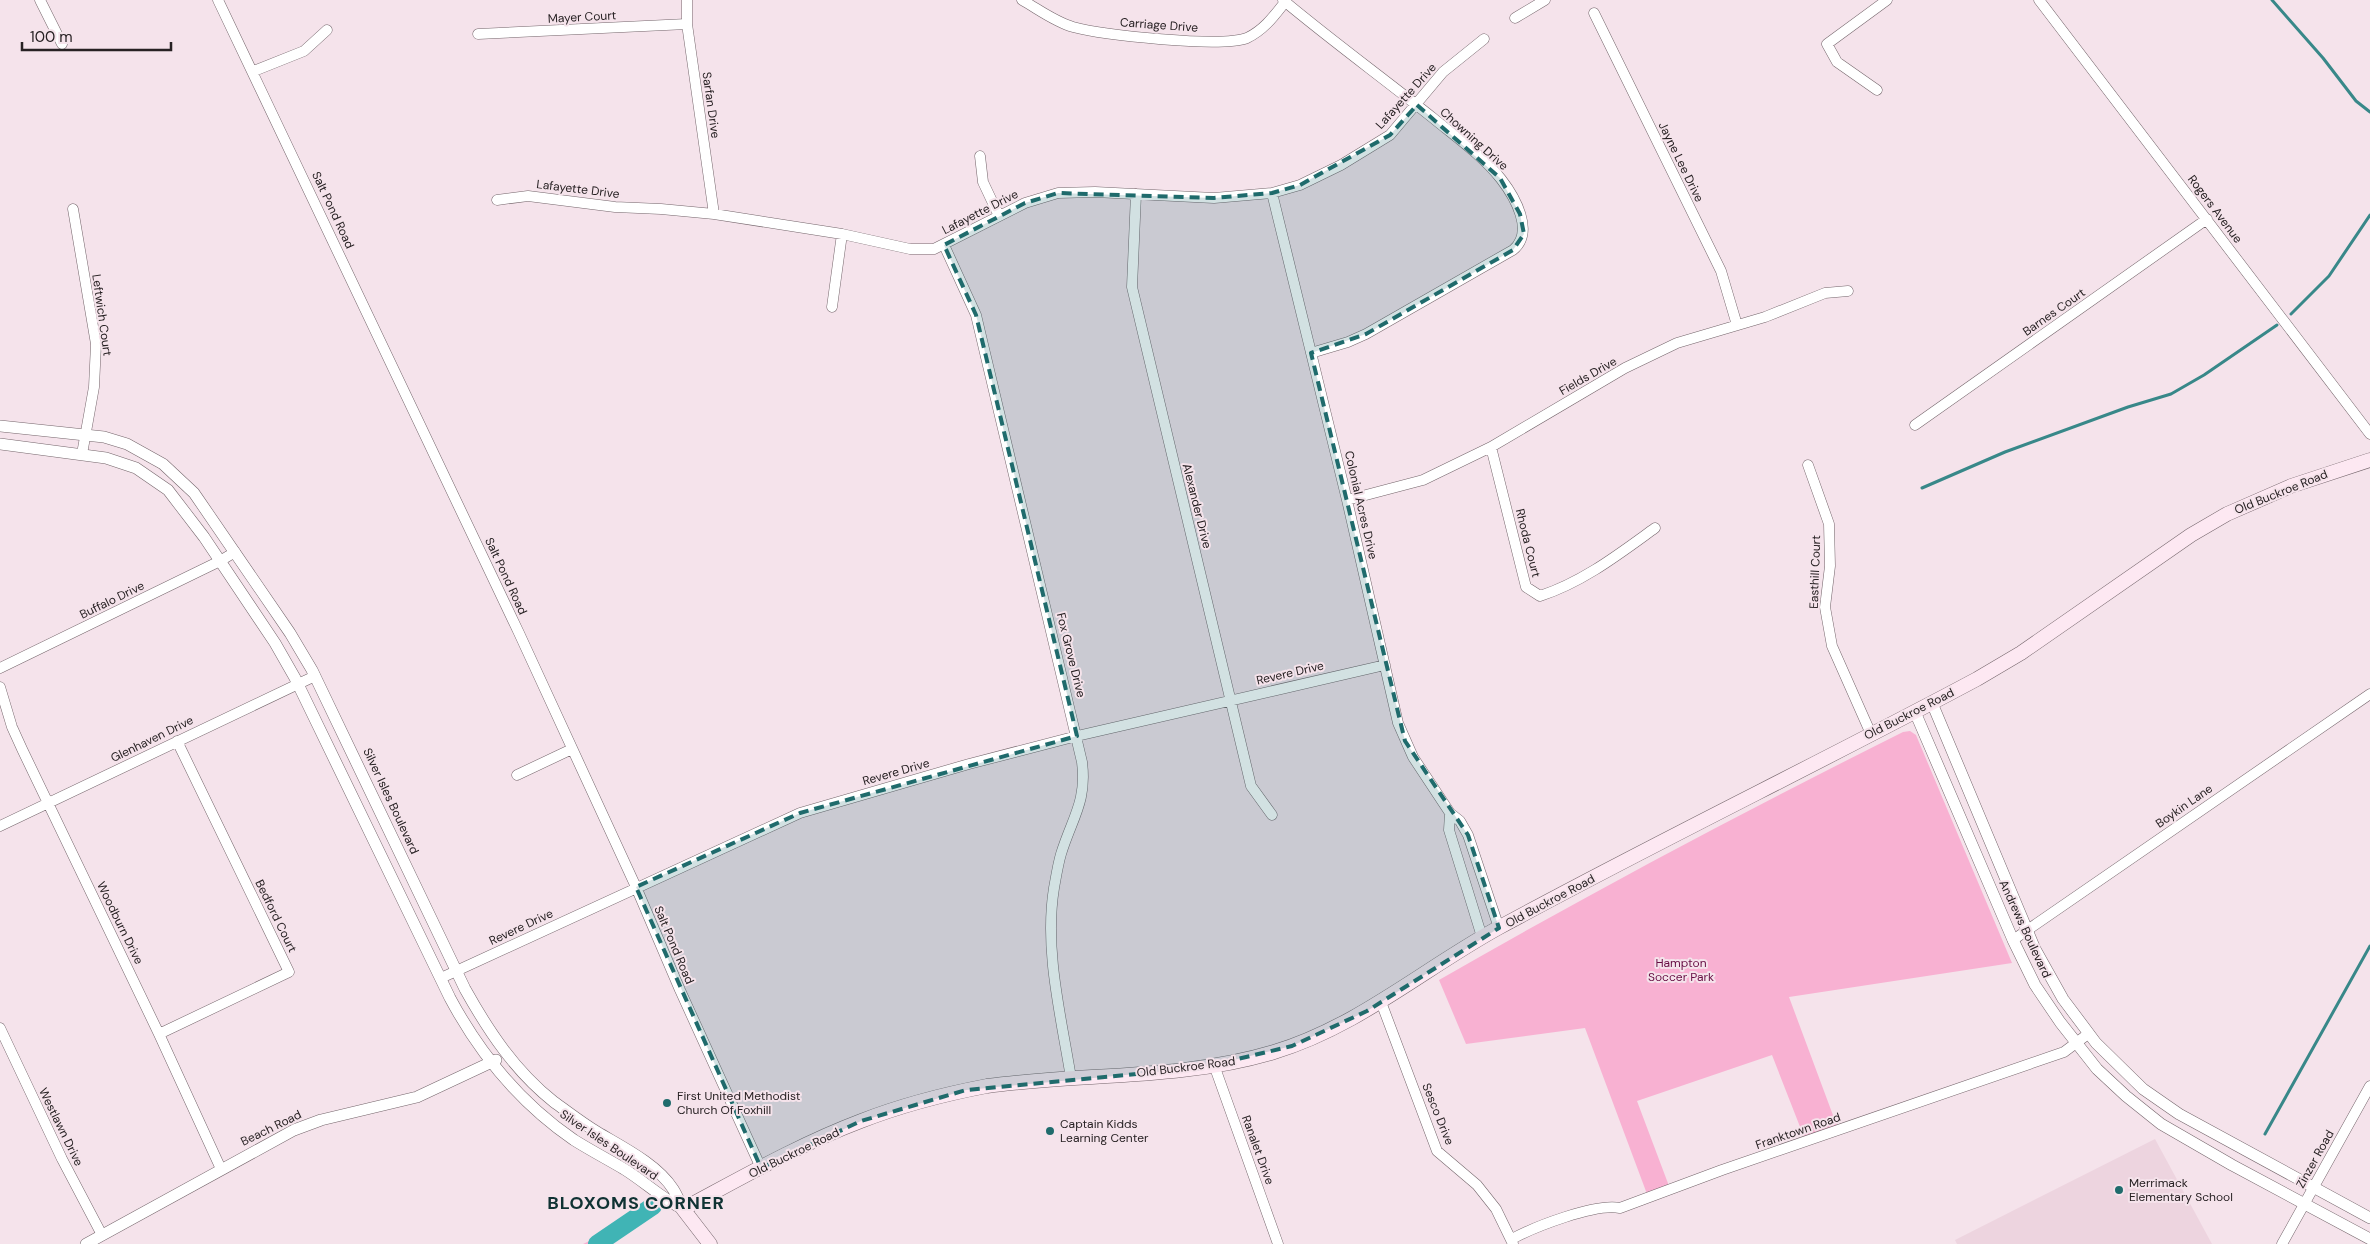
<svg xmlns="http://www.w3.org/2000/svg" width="2370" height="1244" viewBox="0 0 2370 1244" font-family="'DM Sans',sans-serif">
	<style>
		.built { fill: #edd4df }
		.green { fill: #f8b1d2 }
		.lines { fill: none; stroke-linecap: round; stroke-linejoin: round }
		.stream { stroke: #388889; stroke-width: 3 }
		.river { stroke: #40b4b5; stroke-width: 18 }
		.minor-casing { stroke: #74656b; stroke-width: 11 }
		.tertiary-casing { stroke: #74656b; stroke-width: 12 }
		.secondary-casing { stroke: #74656b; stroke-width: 15 }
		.minor { stroke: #fff; stroke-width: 10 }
		.tertiary { stroke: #fff; stroke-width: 11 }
		.secondary { stroke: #fde8f2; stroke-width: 14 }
		.marked { fill: #1f6b6c; fill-opacity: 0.2; stroke: #1f6b6c; stroke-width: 4; stroke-dasharray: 10 6; stroke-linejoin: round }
		.poi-dot { fill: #1f6b6c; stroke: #f5e3eb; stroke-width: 2 }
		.labels { text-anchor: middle; stroke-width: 4; stroke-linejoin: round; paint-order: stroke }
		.street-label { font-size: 12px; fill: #272123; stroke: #f5e3eb }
		.park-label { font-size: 12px; fill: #670e44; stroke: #f5e3eb }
		.poi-label { font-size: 12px; fill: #272123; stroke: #f5e3eb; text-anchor: start }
		.district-label { font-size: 18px; font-weight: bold; letter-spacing: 1px; fill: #0f3233; stroke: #f5e3eb }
	</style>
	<rect width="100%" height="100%" fill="#f5e3eb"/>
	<path class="built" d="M2155 1139 2212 1244H1957L1955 1240Z"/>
	<path class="green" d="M1910 731 1916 735 2012 963 1789 997 1837 1126 1804 1137 1772 1055 1637 1101 1669 1186 1647 1194 1585 1028 1466 1044 1439 980C1592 892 1745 811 1903 732Z
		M644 1205 654 1211 643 1223 626 1231 610 1244H583L602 1235Z"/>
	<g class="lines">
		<path class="stream" d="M2272 0 2323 58 2356 101 2370 112
			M2291 314 2329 276 2370 215
			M1922 488 2005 452 2128 407 2171 394 2204 375 2277 325
			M2265 1134 2370 946"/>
		<path class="river" d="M597 1244 653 1206"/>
		<defs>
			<path id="minor" d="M40 0 62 44
				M218 0 519 633 636 887 680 990 761 1168
				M687 0V24L714 214
				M1022 0C1038 9 1055 22 1073 27 1103 35 1221 48 1247 38 1264 30 1274 16 1285 2
				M1283 0C1332 41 1383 78 1433 118 1456 137 1483 156 1501 179 1515 197 1535 232 1513 250L1366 334 1348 342 1311 353
				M2039 0 2370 434
				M1594 13 1721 271 1737 325
				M1515 18 1545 0
				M478 34 687 24
				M254 71 304 51 327 30
				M1877 90 1837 62 1827 44 1887 0
				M980 156 983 182 999 216
				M1272 193 1347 500 1398 723 1413 757 1450 813 1460 821 1468 835 1499 928
				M1136 194 1132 287 1251 786 1272 815
				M497 200 528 196 615 207 661 209 714 214 842 234 910 249H934L1025 203 1058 193 1095 192 1214 198 1272 193 1300 185 1341 165 1390 135 1443 72 1484 39
				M73 209 96 344 94 387 82 454
				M944 245 976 315 1082 762C1087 802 1072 818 1061 854 1058 864 1056 877 1054 888 1044 950 1061 1016 1071 1078
				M832 307 842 234
				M1915 425 2207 219
				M1491 447 1526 587 1540 596C1583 582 1619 554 1655 528
				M1808 465 1829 524 1830 566 1825 607 1832 646 1871 734
				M1347 500 1423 480 1491 447 1625 368 1677 343 1765 317 1825 293 1848 291
				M0 668 220 561 235 552
				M0 687 12 727 22 749 159 1034 221 1169
				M517 775 572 749
				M1450 813 1449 830 1482 937
				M0 826 315 676
				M2013 940 2370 694
				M441 978 800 813 969 764 1077 736 1385 665
				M1381 1002 1437 1151 1477 1185 1496 1209 1513 1244
				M0 1028 62 1159 102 1235
				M159 1034 289 972 177 741
				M1214 1065 1278 1244
				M1512 1239C1534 1227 1595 1203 1620 1208L1722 1170 2064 1052 2088 1034
				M2282 1244 2370 1086"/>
			<path id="tertiary" d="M0 426 104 437 127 444 163 464 194 493 290 633 312 670 465 989C489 1032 515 1071 554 1102 568 1112 582 1123 597 1132 622 1147 657 1164 673 1189 677 1195 680 1203 683 1209
				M0 444 106 458 136 468 168 490 204 537 275 643 295 678 450 998C481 1056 520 1103 574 1140 590 1150 607 1159 624 1169 645 1182 661 1198 683 1209
				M1932 703 2035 949 2063 999 2096 1043 2143 1089 2179 1114 2370 1218
				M1915 712 2013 940 2035 985 2060 1022 2097 1069 2126 1096 2161 1124 2232 1165 2370 1239
				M86 1244 294 1130 321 1120 417 1097 496 1060"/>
			<path id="secondary" d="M710 1244 683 1209C741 1178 800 1144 861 1121 902 1105 945 1094 987 1086 1082 1073 1181 1080 1274 1052 1357 1027 1422 970 1498 928 1656 842 1818 764 1977 679L2021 653 2191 535 2227 514 2291 486 2370 460"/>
		</defs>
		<use href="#minor" class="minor-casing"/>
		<use href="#tertiary" class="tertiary-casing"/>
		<use href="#secondary" class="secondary-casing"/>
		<use href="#minor" class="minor"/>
		<use href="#tertiary" class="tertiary"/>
		<use href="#secondary" class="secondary"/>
	</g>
	<path class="marked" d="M1417 105 1500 178 1520 214 1524 234 1513 250 1366 334 1311 353 1405 741 1468 835 1499 928 1367 1011 1292 1046 1200 1068 966 1090 861 1121 761 1168 636 887 800 813 1077 736 976 315 944 245 1025 203 1058 193 1214 198 1272 193 1300 185 1390 135Z"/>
	<g class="poi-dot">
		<circle cx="667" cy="1103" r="5"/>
		<circle cx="1050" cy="1131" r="5"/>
		<circle cx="2119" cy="1190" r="5"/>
	</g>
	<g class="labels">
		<g class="street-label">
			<text transform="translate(582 17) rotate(-3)" y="4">Mayer Court</text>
			<text transform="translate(1159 25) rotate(4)" y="4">Carriage Drive</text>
			<text transform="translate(1406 96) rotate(-48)" y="4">Lafayette Drive</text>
			<text transform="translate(711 105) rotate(82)" y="4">Sarfan Drive</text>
			<text transform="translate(1474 139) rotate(42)" y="4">Chowning Drive</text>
			<text transform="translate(1681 162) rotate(64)" y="4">Jayne Lee Drive</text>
			<text transform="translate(578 189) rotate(7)" y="4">Lafayette Drive</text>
			<text transform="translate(2215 209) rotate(53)" y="4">Rogers Avenue</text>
			<text transform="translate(333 210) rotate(65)" y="4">Salt Pond Road</text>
			<text transform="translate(980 212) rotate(-27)" y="4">Lafayette Drive</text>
			<text transform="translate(2054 312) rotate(-35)" y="4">Barnes Court</text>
			<text transform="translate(102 315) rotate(82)" y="4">Leftwich Court</text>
			<text transform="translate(1588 376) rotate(-30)" y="4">Fields Drive</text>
			<text transform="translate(2281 492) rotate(-22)" y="4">Old Buckroe Road</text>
			<text transform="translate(1361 505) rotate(77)" y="4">Colonial Acres Drive</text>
			<text transform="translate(1197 506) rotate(76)" y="4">Alexander Drive</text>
			<text transform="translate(1528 543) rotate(76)" y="4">Rhoda Court</text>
			<text transform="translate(1815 572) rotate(-88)" y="4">Easthill Court</text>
			<text transform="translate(506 576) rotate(65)" y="4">Salt Pond Road</text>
			<text transform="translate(112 600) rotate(-26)" y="4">Buffalo Drive</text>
			<text transform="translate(1071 655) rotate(76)" y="4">Fox Grove Drive</text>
			<text transform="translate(1290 673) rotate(-13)" y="4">Revere Drive</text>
			<text transform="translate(1909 714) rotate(-27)" y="4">Old Buckroe Road</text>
			<text transform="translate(152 739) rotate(-26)" y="4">Glenhaven Drive</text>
			<text transform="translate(896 772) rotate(-16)" y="4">Revere Drive</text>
			<text transform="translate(391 801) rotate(65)" y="4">Silver Isles Boulevard</text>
			<text transform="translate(2184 806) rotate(-35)" y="4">Boykin Lane</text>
			<text transform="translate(1550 901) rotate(-28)" y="4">Old Buckroe Road</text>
			<text transform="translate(276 916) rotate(64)" y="4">Bedford Court</text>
			<text transform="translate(120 923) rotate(64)" y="4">Woodburn Drive</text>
			<text transform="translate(521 927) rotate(-25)" y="4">Revere Drive</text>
			<text transform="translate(2025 929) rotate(65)" y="4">Andrews Boulevard</text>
			<text transform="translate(674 945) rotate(67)" y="4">Salt Pond Road</text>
			<text transform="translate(1186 1067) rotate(-7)" y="4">Old Buckroe Road</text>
			<text transform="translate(1438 1114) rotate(68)" y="4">Sesco Drive</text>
			<text transform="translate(61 1127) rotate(64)" y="4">Westlawn Drive</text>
			<text transform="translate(271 1128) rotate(-26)" y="4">Beach Road</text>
			<text transform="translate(1798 1131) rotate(-19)" y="4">Franktown Road</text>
			<text transform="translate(609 1145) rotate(34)" y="4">Silver Isles Boulevard</text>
			<text transform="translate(1258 1150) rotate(70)" y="4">Ranalet Drive</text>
			<text transform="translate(794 1153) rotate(-26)" y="4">Old Buckroe Road</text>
			<text transform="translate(2315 1159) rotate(-61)" y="4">Zinzer Road</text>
		</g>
		<g class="park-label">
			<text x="1681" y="967">Hampton<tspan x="1681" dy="14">Soccer Park</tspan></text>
		</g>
		<g class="poi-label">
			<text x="677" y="1100">First United Methodist<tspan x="677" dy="14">Church Of Foxhill</tspan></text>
			<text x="1060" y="1128">Captain Kidds<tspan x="1060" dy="14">Learning Center</tspan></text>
			<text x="2129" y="1187">Merrimack<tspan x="2129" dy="14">Elementary School</tspan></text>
		</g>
		<g class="district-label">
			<text x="636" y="1209">BLOXOMS CORNER</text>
		</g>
	</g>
	<path d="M22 42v8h149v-8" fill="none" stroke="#272123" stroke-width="2.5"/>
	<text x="30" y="42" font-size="15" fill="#272123" stroke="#f5e3eb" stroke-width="4" paint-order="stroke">100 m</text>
</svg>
